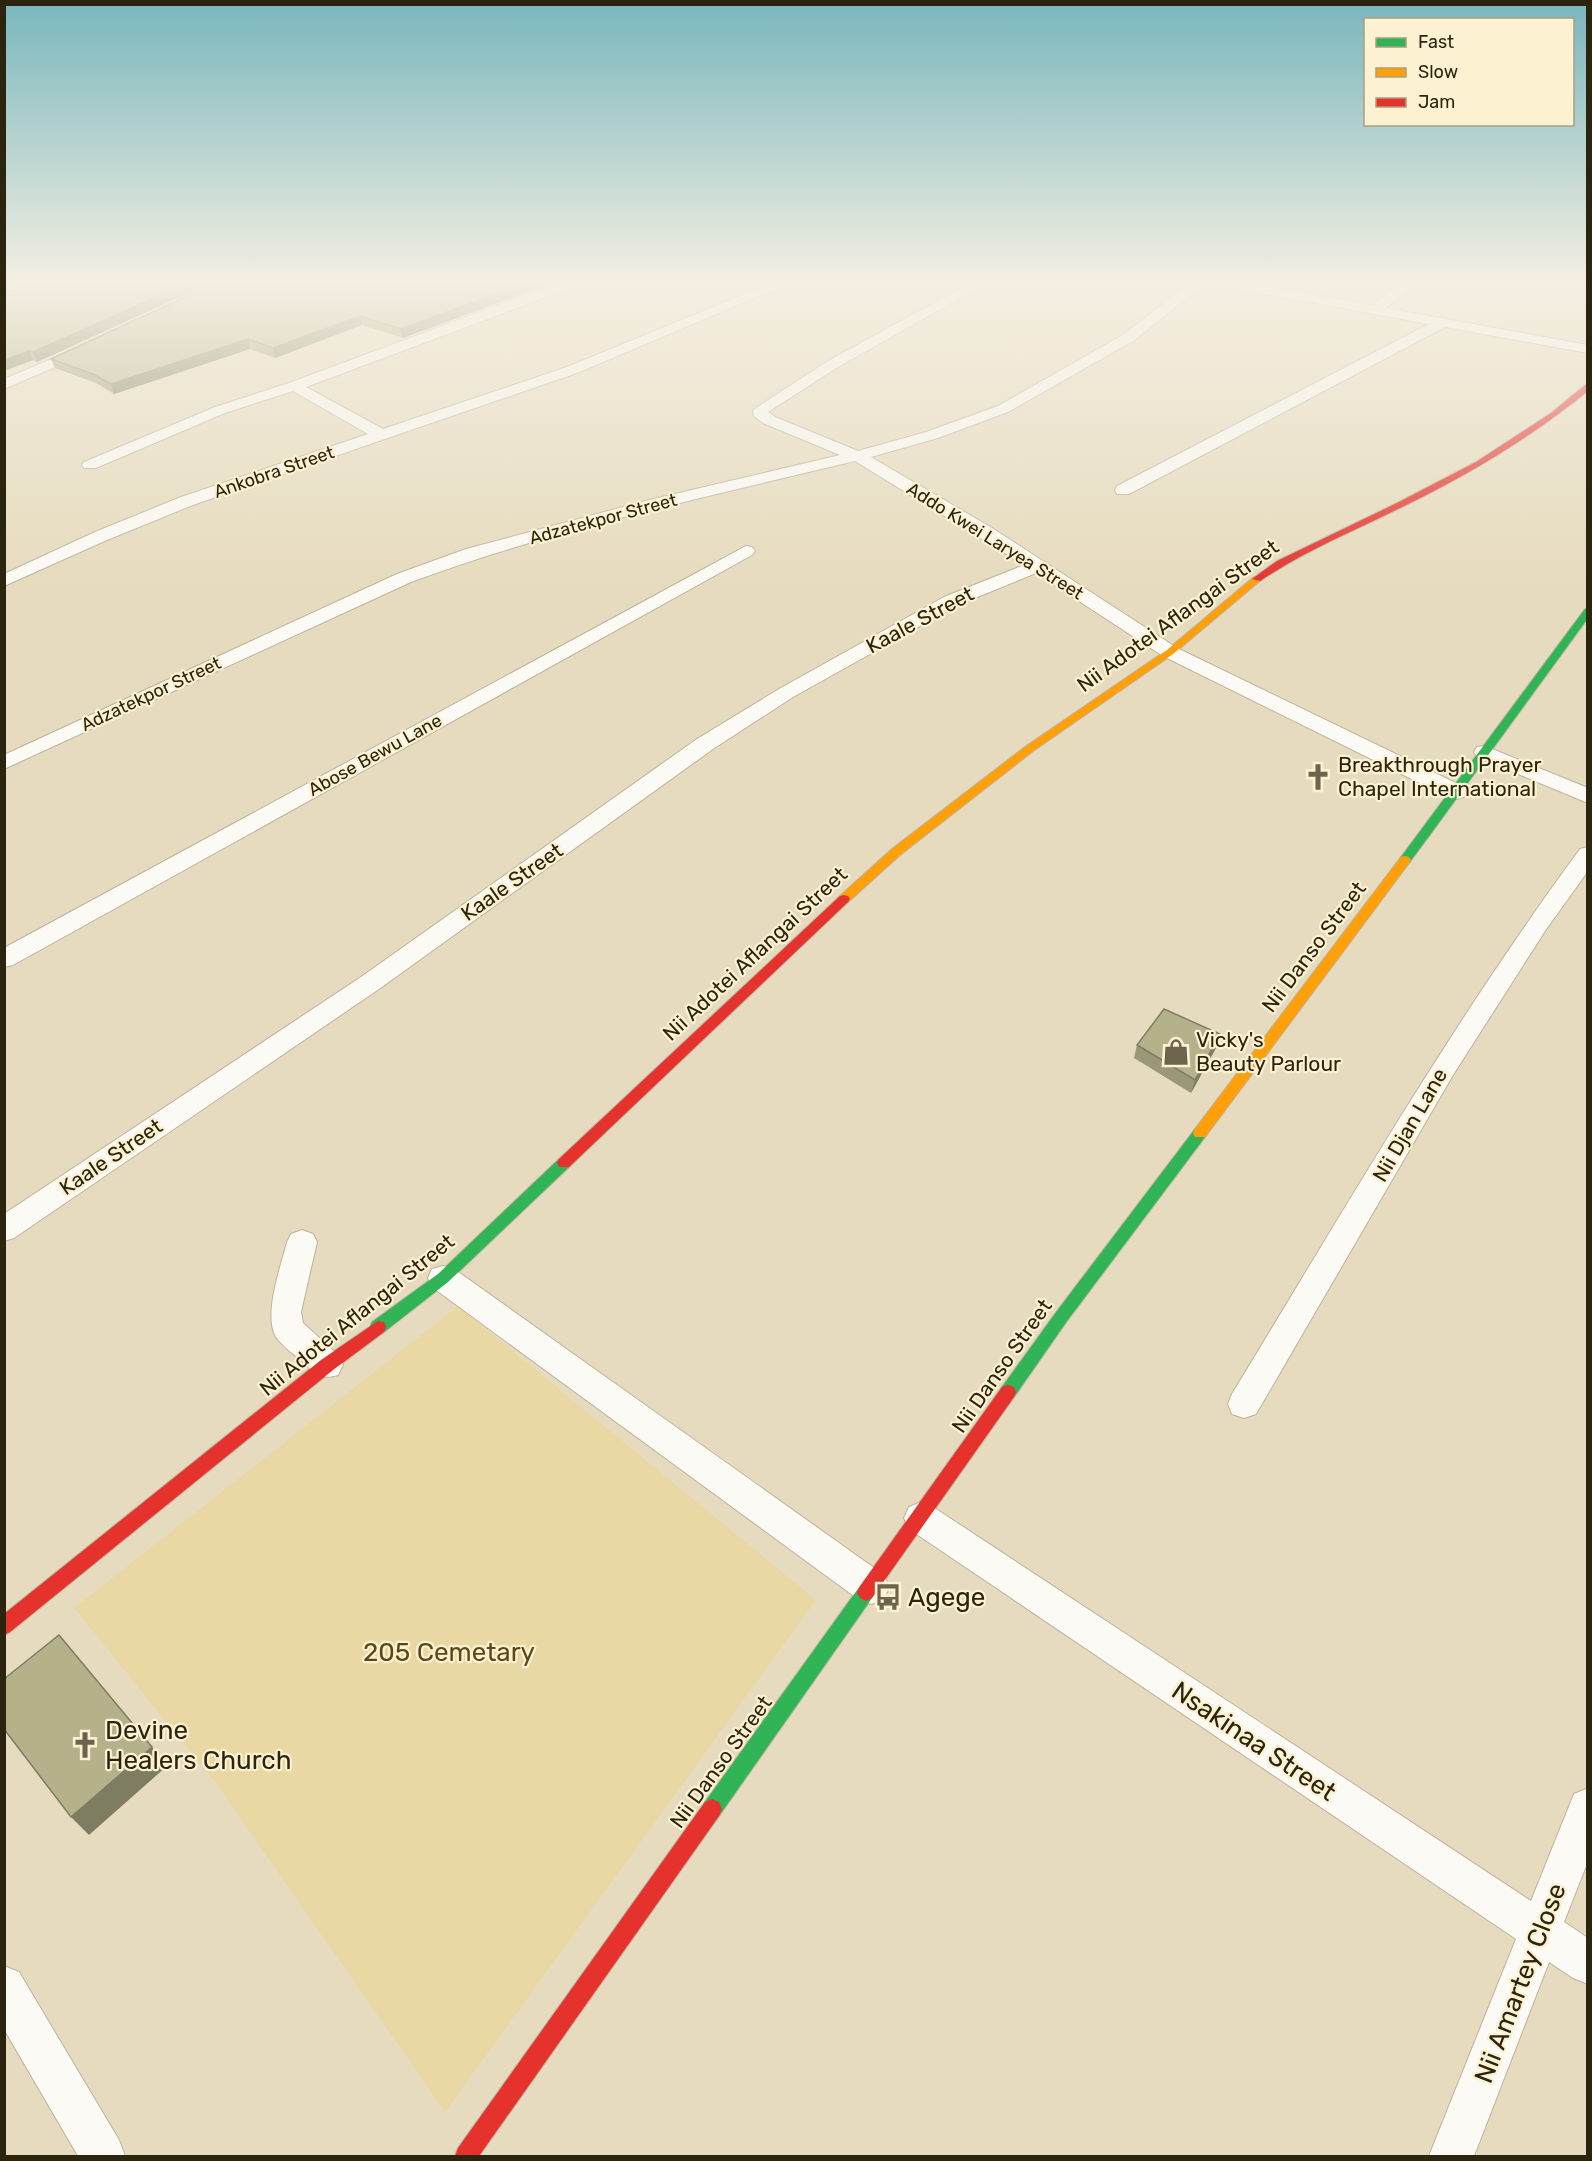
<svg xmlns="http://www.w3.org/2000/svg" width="1592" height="2161" viewBox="0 0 1592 2161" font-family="Rubik,sans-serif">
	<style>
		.green { fill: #ead8a4 }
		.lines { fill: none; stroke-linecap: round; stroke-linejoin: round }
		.street-casing { stroke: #bcb39c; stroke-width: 2 }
		.fast-casing { stroke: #bcb39c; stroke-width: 2 }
		.slow-casing { stroke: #bcb39c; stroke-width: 2 }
		.jam-casing { stroke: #bcb39c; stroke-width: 2 }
		.street { fill: #fbfaf5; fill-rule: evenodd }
		.fast { fill: #30b455; fill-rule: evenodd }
		.slow { fill: #ff9f0a; fill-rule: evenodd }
		.jam { fill: #e5322d; fill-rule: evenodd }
		.wall { fill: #9b9878 }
		.shaded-wall { fill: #7e7c61 }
		.building { fill: #b4b18b; stroke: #7e7c61; stroke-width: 1.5 }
		.labels { text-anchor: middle; stroke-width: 4.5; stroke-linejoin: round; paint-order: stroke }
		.far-street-label { font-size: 18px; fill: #2b240f; stroke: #fcf1d1 }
		.street-label { font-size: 21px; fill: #2b240f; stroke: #fcf1d1 }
		.poi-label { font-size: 21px; fill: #2b240f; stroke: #fcf1d1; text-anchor: start }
		.near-poi-label { font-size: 26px; fill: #2b240f; stroke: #fcf1d1; text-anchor: start }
		.near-park-label { font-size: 26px; fill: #594917; stroke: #fcf1d1 }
		.near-street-label { font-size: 26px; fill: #2b240f; stroke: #fcf1d1 }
	</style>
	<rect width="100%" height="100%" fill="#e6dbbe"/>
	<path class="green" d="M458 1306 816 1600 445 2112 215 1782 74 1608Z"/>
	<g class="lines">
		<defs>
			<path id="street" d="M558 283H578L576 286 306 387 383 429 567 367 771 283H790L577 373 193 505 107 540 4 586V574L95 532 181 497 368 434 293 391 225 413 96 468H84L82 465 84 462 215 407 289 383Z
				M970 283H987L838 367 768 412 775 417 858 451 926 432 998 406 1123 335 1190 283H1206L1133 341 1008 412 938 438 871 457 992 528 1177 648 1464 787 1467 792 1464 797 1456 799 1448 797 1163 656 1036 573 958 605 793 697 713 749 379 989 14 1238 4 1241V1214L361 977 697 739 779 689 944 597 1024 565 855 461C706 497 554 529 411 582L4 769V755L397 574 466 549 649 500 840 455 763 423 754 416 753 410 828 361Z
				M1220 283H1250L1372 305 1401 283H1417L1386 308 1588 345V353L1445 327 1129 494H1117L1115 490 1117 486 1429 324 1227 287Z
				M85 345 92 349 90 352 4 389V379Z
				M746 546 752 547 755 551 752 555 13 965 4 967V948Z
				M1485 746 1588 788V803L1477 757 1474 752 1477 747Z
				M1588 847V871L1545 931 1453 1075 1256 1414 1244 1418 1232 1414 1228 1404 1232 1394C1344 1210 1452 1023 1580 849Z
				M302 1230 313 1234 317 1242 301 1312 303 1323 338 1355 343 1365 338 1375C322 1380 315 1374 303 1362 294 1354 282 1346 276 1337 263 1315 281 1266 287 1242L291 1234Z
				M443 1266 454 1269 884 1575 889 1587 884 1599 871 1604 858 1599 432 1287 428 1278 432 1269Z
				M921 1502 933 1507 1531 1901 1574 1794 1588 1788V1861L1564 1922 1588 1938V1984L1573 1978 1549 1962 1474 2156H1429L1516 1939 909 1529 904 1518 909 1507Z
				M4 1966 19 1972 119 2140 125 2156H78L4 2029Z"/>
			<path id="fast" d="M1588 608V618L1432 832 1409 863H1401L1399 860 1401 857 1585 609Z
				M1200 1128 1205 1129 1207 1133 1205 1137 1067 1321 1014 1397 1008 1399 1002 1397 1000 1392 1002 1387 1057 1311 1195 1129Z
				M564 1158 569 1159 571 1163 569 1167 448 1282 384 1332 378 1333 372 1332 370 1327 372 1322 438 1274 559 1159Z
				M866 1583 872 1586 875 1592 872 1598 719 1816 712 1819 705 1816 702 1809 705 1802 860 1586Z"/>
			<path id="slow" d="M1254 577 1262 579 1173 654 1033 751 900 855 848 902H840L838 899 840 896 892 849 1025 747 1167 650Z
				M1405 856 1409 857 1411 860 1409 863 1205 1137H1195L1193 1133 1195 1129 1401 857Z"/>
			<path id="jam" d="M1585 385H1588V391C1530 438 1468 475 1402 507 1354 531 1304 551 1260 581L1252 579 1277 561 1397 503 1476 462 1551 413Z
				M844 895 848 896 850 899 848 902 569 1167H559L557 1163 559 1159 840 896Z
				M378 1321 384 1322 386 1327 384 1332 333 1370 10 1632 4 1635V1614L321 1360Z
				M1008 1385 1014 1387 1016 1392 1014 1397 872 1598 866 1601 860 1598 857 1592 860 1586 1002 1387Z
				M712 1799 719 1802 722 1809 719 1816 479 2156H455L458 2148 705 1802Z"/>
		</defs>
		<use href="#street" class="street-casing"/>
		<use href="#fast" class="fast-casing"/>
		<use href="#slow" class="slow-casing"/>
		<use href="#jam" class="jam-casing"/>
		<use href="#street" class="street"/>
		<use href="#fast" class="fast"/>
		<use href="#slow" class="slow"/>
		<use href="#jam" class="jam"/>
	</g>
	<path class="wall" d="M27 283H210L37 362 33 360 4 371V293L29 284Z
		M215 283H551L403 338 362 325 275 358 250 349 114 394 96 383 55 368 51 359Z
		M1220 1034 1217 1046 1191 1093 1134 1058 1137 1045Z"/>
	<path class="shaded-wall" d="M188 283H210L37 362 33 352Z
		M526 283H551L403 338 401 329Z
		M360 316 362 325 275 358 273 348Z
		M248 339 250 349 114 394 111 384Z
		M29 351 33 360 4 371V360Z
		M1220 1034 1217 1046 1191 1093 1195 1080Z
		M152 1747 167 1766 89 1835 71 1817Z"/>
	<path class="building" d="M31 283H188L33 352 29 351 4 360V293Z
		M215 283H526L401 329 360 316 273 348 248 339 111 384 93 374 51 359Z
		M1164 1009 1220 1034 1195 1080 1137 1045Z
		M59 1635 152 1747 71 1817 4 1729V1679Z"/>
	<linearGradient id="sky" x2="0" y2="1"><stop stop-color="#78b6bd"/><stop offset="0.48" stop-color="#f4efe2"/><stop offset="1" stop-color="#f4efe2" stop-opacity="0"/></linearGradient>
	<rect width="1592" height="586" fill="url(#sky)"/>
	<defs>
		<symbol id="church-bare" viewBox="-9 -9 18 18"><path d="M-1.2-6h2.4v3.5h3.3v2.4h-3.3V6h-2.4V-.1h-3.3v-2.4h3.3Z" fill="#6c644c" stroke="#fcf1d1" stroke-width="2.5" paint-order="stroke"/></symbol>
		<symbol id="shop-bare" viewBox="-9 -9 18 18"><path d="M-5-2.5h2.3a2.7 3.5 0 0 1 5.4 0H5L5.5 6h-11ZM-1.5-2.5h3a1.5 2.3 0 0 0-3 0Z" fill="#6c644c" stroke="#fcf1d1" stroke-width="2.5" paint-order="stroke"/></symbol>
		<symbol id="bus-bare" viewBox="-9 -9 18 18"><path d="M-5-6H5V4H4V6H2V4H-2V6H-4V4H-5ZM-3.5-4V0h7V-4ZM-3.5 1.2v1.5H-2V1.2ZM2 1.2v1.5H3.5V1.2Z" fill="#6c644c" stroke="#fcf1d1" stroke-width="2.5" paint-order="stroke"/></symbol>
	</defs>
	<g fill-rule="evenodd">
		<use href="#church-bare" x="1299" y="758" width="38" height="38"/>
		<use href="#shop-bare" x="1157" y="1033" width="38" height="38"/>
		<use href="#bus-bare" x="869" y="1578" width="38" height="38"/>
		<use href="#church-bare" x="66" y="1726" width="38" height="38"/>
	</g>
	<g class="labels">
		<g class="far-street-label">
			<text transform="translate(274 472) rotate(-19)" y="6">Ankobra Street</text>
			<text transform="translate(603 519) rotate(-15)" y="6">Adzatekpor Street</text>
			<text transform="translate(995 541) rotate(32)" y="6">Addo Kwei Laryea Street</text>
			<text transform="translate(151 694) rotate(-25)" y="6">Adzatekpor Street</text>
			<text transform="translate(375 755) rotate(-29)" y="6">Abose Bewu Lane</text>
		</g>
		<g class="street-label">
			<text transform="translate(1178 616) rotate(-36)" y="7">Nii Adotei Aflangai Street</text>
			<text transform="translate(920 620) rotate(-28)" y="7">Kaale Street</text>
			<text transform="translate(512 882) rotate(-35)" y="7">Kaale Street</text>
			<text transform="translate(1314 947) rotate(-53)" y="7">Nii Danso Street</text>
			<text transform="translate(755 954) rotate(-43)" y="7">Nii Adotei Aflangai Street</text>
			<text transform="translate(1410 1125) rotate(-60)" y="7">Nii Djan Lane</text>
			<text transform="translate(111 1157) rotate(-34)" y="7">Kaale Street</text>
			<text transform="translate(357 1315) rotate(-39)" y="7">Nii Adotei Aflangai Street</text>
			<text transform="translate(1002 1366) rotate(-55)" y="7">Nii Danso Street</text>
			<text transform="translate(721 1762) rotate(-54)" y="7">Nii Danso Street</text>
		</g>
		<g class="poi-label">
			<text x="1338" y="772">Breakthrough Prayer<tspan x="1338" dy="24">Chapel International</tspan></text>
			<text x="1196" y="1047">Vicky's<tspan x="1196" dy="24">Beauty Parlour</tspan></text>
		</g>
		<g class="near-poi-label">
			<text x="908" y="1606">Agege</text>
			<text x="105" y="1739">Devine<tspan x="105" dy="30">Healers Church</tspan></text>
		</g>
		<g class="near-park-label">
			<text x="449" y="1661">205 Cemetary</text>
		</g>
		<g class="near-street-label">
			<text transform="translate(1254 1741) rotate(34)" y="9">Nsakinaa Street</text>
			<text transform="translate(1520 1983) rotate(-69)" y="9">Nii Amartey Close</text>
		</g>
	</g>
	<rect width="1592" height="2161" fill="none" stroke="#2b240f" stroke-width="12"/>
	<rect x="1364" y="18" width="210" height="108" fill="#fcf1d1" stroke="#a89f83" stroke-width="1.5"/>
	<rect x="1376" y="38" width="30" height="9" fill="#30b455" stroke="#a89f83" stroke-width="1.5"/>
	<text x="1418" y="48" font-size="18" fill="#2b240f">Fast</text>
	<rect x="1376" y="68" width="30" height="9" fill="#ff9f0a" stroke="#a89f83" stroke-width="1.5"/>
	<text x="1418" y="78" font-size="18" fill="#2b240f">Slow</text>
	<rect x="1376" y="98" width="30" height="9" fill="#e5322d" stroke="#a89f83" stroke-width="1.5"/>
	<text x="1418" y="108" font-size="18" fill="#2b240f">Jam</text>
</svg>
